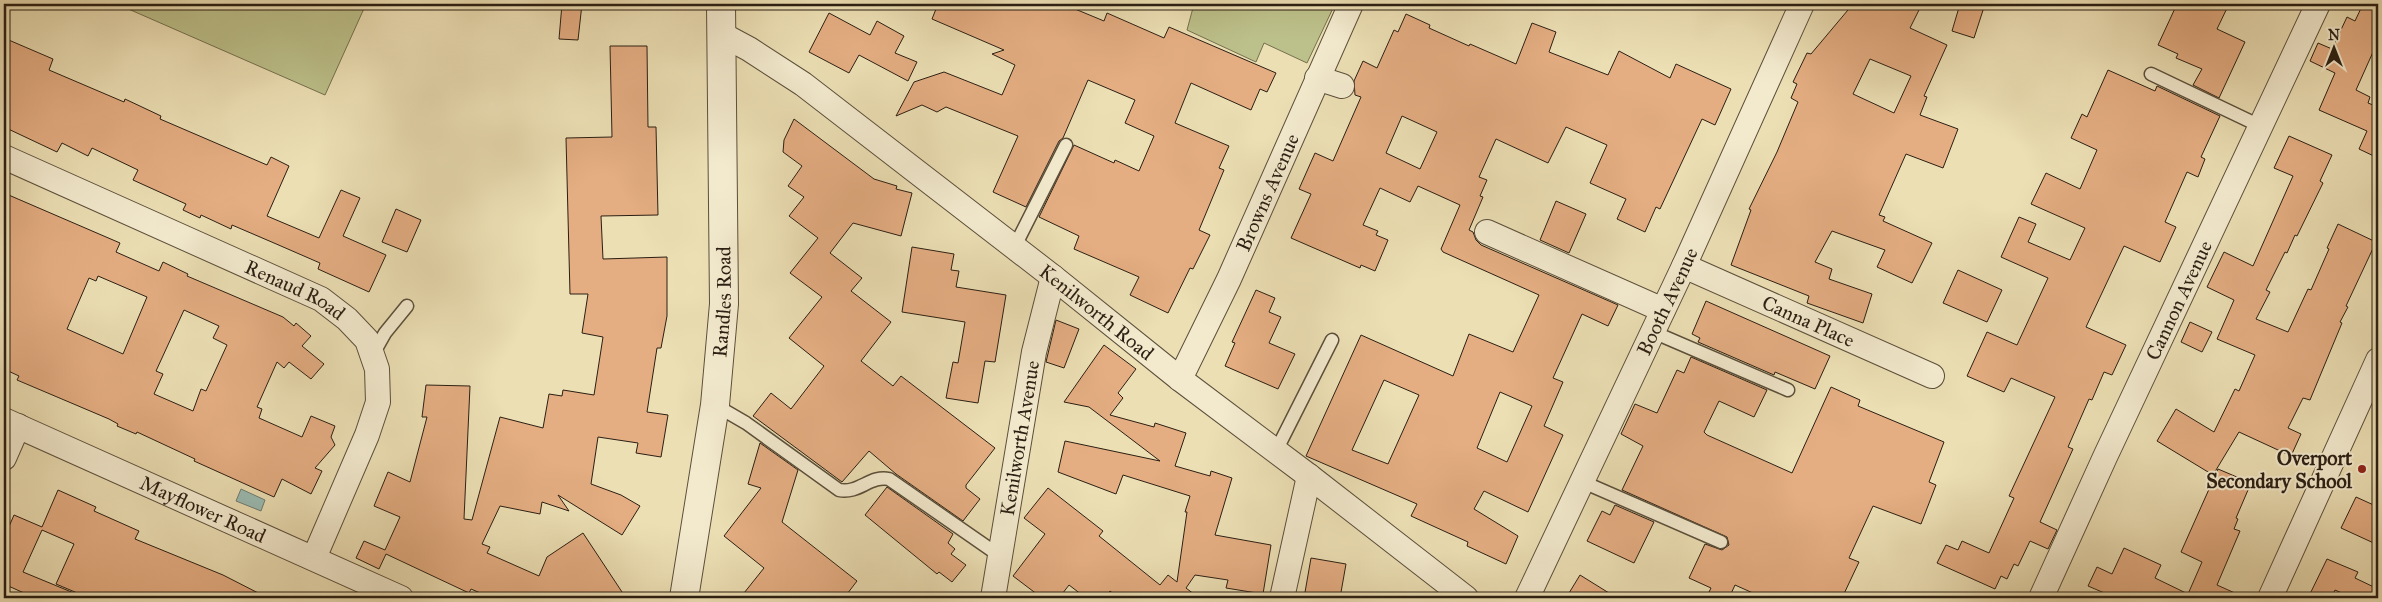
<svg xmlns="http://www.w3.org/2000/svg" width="2382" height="602" viewBox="0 0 2382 602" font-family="'IM FELL Great Primer',serif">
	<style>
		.green { fill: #bcc08a; stroke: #74704e }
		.water { fill: #9abcb3; stroke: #6e7d73 }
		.building { fill: #e4ad82; stroke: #2b1f13; fill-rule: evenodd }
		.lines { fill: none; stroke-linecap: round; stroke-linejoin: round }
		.service-casing { stroke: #5b4f3b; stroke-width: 15 }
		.minor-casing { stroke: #5b4f3b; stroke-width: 26 }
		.tertiary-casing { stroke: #5b4f3b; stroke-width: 30 }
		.service { stroke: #f3eace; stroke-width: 12 }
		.minor { stroke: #f3eace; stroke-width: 24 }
		.tertiary { stroke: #f3eace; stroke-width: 28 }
		.poi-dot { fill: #8f2418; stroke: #f3eace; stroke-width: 2 }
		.labels { text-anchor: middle; stroke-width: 4; stroke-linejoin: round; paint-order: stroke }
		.street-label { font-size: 20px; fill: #2b1f13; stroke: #f3eace }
		.poi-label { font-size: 20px; font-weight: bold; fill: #2b1f13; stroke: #f3eace; text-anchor: end }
	</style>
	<rect width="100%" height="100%" fill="#ecdfb4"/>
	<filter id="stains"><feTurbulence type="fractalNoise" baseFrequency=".004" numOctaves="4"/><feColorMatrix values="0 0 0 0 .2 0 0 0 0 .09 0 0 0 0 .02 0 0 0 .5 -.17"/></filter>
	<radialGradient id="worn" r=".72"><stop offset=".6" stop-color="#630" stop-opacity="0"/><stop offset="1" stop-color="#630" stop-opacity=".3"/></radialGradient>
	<path class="green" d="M117 4H366L325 95Z
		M1194 4H1335L1307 63 1264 43 1256 62 1187 30Z"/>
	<path class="water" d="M241 489 265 500 261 511 236 501Z"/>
	<path class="building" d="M562 4H582L578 40 559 39Z
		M938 4H1063L1104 21 1107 13 1164 38 1169 27 1276 73 1267 92 1260 89 1251 110 1191 83 1175 123 1229 146 1219 168 1224 170 1199 230 1210 235 1193 269 1190 268 1168 313 1130 295 1139 277 1074 249 1079 236 1039 217 1074 145 1114 163 1115 160 1139 171 1154 136 1125 123 1135 100 1088 80 1063 138 1059 141 1026 207 993 192 1018 136 946 107 937 112 922 105 896 116 914 82 944 72 1002 95 1015 65 992 54 1004 50 932 19Z
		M1853 4H1922L1910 28 1947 45 1924 96 1927 97 1920 115 1958 129 1943 168 1906 154 1879 215 1885 217 1883 221 1932 243 1912 283 1877 267 1885 250 1832 231 1815 262 1832 269 1829 279 1872 294 1863 323 1807 303 1809 296 1731 265 1751 210 1749 209 1777 152 1798 102 1791 98 1797 84 1793 82 1807 53 1811 54ZM1870 59 1911 76 1894 113 1853 94Z
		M1960 4H1985L1974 38 1952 31Z
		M2177 4H2229L2217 29 2245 42 2219 98 2193 85 2202 69 2176 58 2178 54 2158 45Z
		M2363 4H2378V55L2373 52 2356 90 2370 97 2368 103 2378 107V158L2359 149 2367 131 2319 110 2335 73 2310 61 2318 43 2332 49 2347 17 2355 21Z
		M829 13 870 35 877 21 904 36 895 53 917 62 908 81 859 55 849 73 809 52Z
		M1406 14 1430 25 1429 28 1469 46 1470 44 1516 64 1532 23 1556 32 1549 52 1608 75 1619 51 1670 78 1676 64 1731 89 1715 125 1702 119 1660 209 1656 207 1645 232 1617 219 1626 199 1590 183 1607 145 1566 127 1548 163 1496 139 1479 177 1487 180 1480 196 1483 197 1469 230 1473 232 1476 240 1481 245 1618 305 1608 326 1582 314 1553 378 1563 382 1544 426 1563 435 1528 512 1484 491 1474 509 1518 536 1506 564 1467 546 1468 542 1411 516 1417 504 1306 456 1361 335 1453 376 1469 334 1513 352 1539 295 1443 252 1441 249 1460 205 1418 186 1410 202 1380 188 1363 225 1378 231 1376 235 1388 240 1375 271 1361 265 1360 268 1291 238 1311 194 1299 189 1315 153 1333 161 1361 97 1355 95 1354 81 1363 61 1377 68 1394 30 1398 32ZM1402 116 1437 132 1420 169 1386 153ZM1384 380 1419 395 1388 464 1352 450ZM1500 392 1532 406 1507 462 1477 448Z
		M4 38 53 59 49 70 124 102 125 99 161 116 160 119 267 165 271 157 289 166 267 216 319 238 341 190 360 198 343 236 386 255 369 292 318 269 320 263 274 243 232 225 231 229 201 215 200 218 183 210 186 204 133 180 138 170 92 148 88 156 62 143 57 152 4 127Z
		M610 46H647L648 127H656L658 215 601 216 603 259 667 257V316L661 348H657L647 412 668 415 661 457 636 453 638 443 598 437 591 484 621 495 640 506 622 535 558 495 569 511 542 502 540 514 500 506 482 544 490 547 487 553 539 576 547 557 583 533 626 598H492L471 589 469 593 386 554 379 569 356 558 364 541 385 550 400 517 374 506 388 472 410 482 427 417H422L426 385 470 386 464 519 472 520 500 417 543 428 549 394 562 396 563 390 594 395 603 337 582 333 588 294H570L566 138 612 137Z
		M2108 70 2155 91 2157 86 2220 116 2201 157 2205 159 2198 177 2187 172 2165 222 2176 227 2160 262 2124 246 2086 327 2126 345 2112 375 2104 372 2092 400 2089 399 2068 447 2073 449 2040 522 2057 530 2048 549 2030 541 2018 566 2014 564 2007 579 2001 576 1995 589 1937 563 1946 545 1958 550 1962 541 1989 553 2014 498 2009 496 2055 397 2011 378 2004 392 1967 376 1987 332 2017 345 2048 278 2001 257 2019 217 2036 224 2028 242 2070 260 2085 228 2031 204 2046 173 2080 189 2097 150 2071 138 2082 114 2087 117Z
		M794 119 874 179 897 186 896 189 912 193 901 236 853 223 830 253 862 278 851 291 891 322 861 361 893 386 901 376 995 448 966 485V488L980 499 963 521 896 474 869 451 842 482 753 416 771 393 791 409 824 366 789 338 822 297 790 273 818 238 789 216 804 197 788 186 802 166 783 152 784 140Z
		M2289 136 2332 155 2320 181 2323 183 2297 236 2295 235 2287 253 2285 252 2266 290 2270 292 2256 319 2288 332 2308 289 2311 290 2329 249 2327 248 2338 224 2376 242 2346 306 2348 307 2340 322 2342 323 2310 400 2303 398 2288 428 2301 434 2291 456 2239 432 2213 475 2157 441 2176 409 2214 432 2235 389 2239 391 2255 355 2217 339 2234 300 2207 287 2224 252 2253 266 2293 176 2274 168Z
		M4 193 120 243 116 252 159 271 163 262 188 274 187 276 283 317 294 326 296 323 311 336 302 346 324 364 311 379 289 362 284 368 277 362 257 407 262 409 259 418 302 437 311 416 335 426 331 437 335 445 315 468 322 471 311 494 282 479 274 497 194 461 195 459 137 432 136 434 117 426 118 424 109 419 17 380 19 376 4 369ZM98 276 147 297 123 354 67 329 89 278 96 281ZM184 310 219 326 213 338 227 345 206 391 201 389 193 411 154 394 163 374 156 371Z
		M1556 201 1586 214 1569 253 1540 240Z
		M396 209 421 220 407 252 382 242Z
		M912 247 954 254 951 270 959 271 956 287 1006 295 995 362 985 361 978 403 946 398 953 362 958 363 965 322 902 312Z
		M1958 270 2002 290 1987 322 1943 303Z
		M1256 290 1275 298 1269 312 1281 317 1269 343 1295 354 1278 389 1225 366 1235 343 1232 342Z
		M1706 301 1830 356 1815 389 1775 372 1774 375 1698 342 1700 338 1692 334Z
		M1056 320 1079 329 1064 368 1046 362Z
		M2190 322 2212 332 2202 352 2181 342Z
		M1104 345 1136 369 1118 393 1123 398 1110 415 1154 427 1155 423 1186 433 1175 466 1210 476 1211 471 1232 478 1215 535 1271 545 1263 594 1226 588 1228 580 1195 575 1186 588 1199 598H1119L1110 591 1104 598H1086L1069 585 1059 598H1042L1013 576 1045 534 1024 518 1048 488 1103 531 1099 536 1160 585 1168 575 1177 582 1187 512H1185L1190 496 1123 475 1116 494 1058 472 1065 441 1160 461 1089 407 1064 402Z
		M1691 357 1767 390 1754 417 1719 401 1704 432 1707 435 1792 473 1831 387 1860 400 1858 406 1944 442 1929 482 1936 485 1921 524 1873 506 1849 558 1859 562 1842 598H1764L1735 585 1729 598H1706L1711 588 1689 578 1705 544 1722 550 1729 545 1727 537 1622 490 1643 446 1621 434 1635 404 1657 413 1677 370 1684 373Z
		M760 443 798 470 782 522 857 581 844 598H740L764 568 724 536 761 488 748 484Z
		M2218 469 2251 483 2236 518 2238 519 2234 529 2240 531 2217 585 2246 598H2116L2088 586 2097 567 2112 574 2124 548 2161 565 2155 578 2188 594 2202 562 2181 552Z
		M887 487 953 534 948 543 955 549 951 554 966 565 952 582 939 572 937 574 865 515Z
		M58 490 96 507 94 511 139 531 135 539 223 575 268 598H89L56 584 74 544 42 530 23 572 86 598H35L4 584V538L14 515 42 527Z
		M2356 497 2378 507V545L2341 528Z
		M1615 505 1654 522 1634 563 1587 541 1602 511 1610 515Z
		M1311 558 1346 564 1340 598H1304Z
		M2327 559 2358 572 2355 578 2378 589V598H2353L2335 590 2331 598H2308Z
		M1580 575 1617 598H1566Z"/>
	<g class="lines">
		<defs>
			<path id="service" d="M2151 74 2260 126
				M1014 248 1066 145
				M1653 332 1788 390
				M372 356 385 333 407 306
				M715 405 746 423 839 490C859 494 870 475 889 479L1000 556
				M1276 451 1332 340
				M1583 482 1721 542"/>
			<g id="minor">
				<path id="s1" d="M721 34 749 49 803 84 1053 277 1180 379 1309 476 1466 598"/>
				<path d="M1317 78 1342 86"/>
				<path id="s2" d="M4 157 321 299 347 319 367 340 377 369 378 402 367 435 314 558"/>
				<path d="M1487 232 1663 310"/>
				<path id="s3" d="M1684 266 1932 376"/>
				<path id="s4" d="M1180 379 1229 279 1351 4"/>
				<path id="s5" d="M4 420 401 598"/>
				<path d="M4 458 18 426"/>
				<path id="s6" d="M993 598 1034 352 1053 277"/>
				<path d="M1282 598 1309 476"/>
				<path id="s7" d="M1527 598 1684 266 1802 4"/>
				<path id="s8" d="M2041 598 2105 457 2318 4"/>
				<path d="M2270 598 2378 360"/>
			</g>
			<g id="tertiary">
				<path id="s9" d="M684 598 715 405 724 304 721 4"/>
			</g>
		</defs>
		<use href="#service" class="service-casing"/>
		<use href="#minor" class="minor-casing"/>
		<use href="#tertiary" class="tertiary-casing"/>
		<use href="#service" class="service"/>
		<use href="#minor" class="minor"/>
		<use href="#tertiary" class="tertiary"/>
	</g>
	<circle class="poi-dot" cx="2362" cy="469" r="5"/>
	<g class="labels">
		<g class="street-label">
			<text dy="7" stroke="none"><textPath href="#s4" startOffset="206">Browns Avenue</textPath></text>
			<text dy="7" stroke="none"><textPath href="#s2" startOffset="320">Renaud Road</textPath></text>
			<text dy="7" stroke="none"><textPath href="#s8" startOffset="328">Cannon Avenue</textPath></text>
			<text dy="7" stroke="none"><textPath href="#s9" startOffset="299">Randles Road</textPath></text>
			<text dy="7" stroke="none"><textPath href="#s7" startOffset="328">Booth Avenue</textPath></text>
			<text dy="7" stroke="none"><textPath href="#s1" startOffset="468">Kenilworth Road</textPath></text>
			<text dy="7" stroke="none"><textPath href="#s3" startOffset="136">Canna Place</textPath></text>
			<text dy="7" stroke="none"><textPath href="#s6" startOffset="162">Kenilworth Avenue</textPath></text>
			<text dy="7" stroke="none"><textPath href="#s5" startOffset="218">Mayflower Road</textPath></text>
		</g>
		<g class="poi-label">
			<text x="2352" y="465">Overport<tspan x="2352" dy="23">Secondary School</tspan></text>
		</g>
	</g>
	<rect width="2382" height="602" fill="none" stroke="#ecdfb4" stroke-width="20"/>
	<rect x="5" y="5" width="2372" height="592" fill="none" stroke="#2b1f13" stroke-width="2.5"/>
	<rect x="10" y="10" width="2362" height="582" fill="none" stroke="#2b1f13"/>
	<g transform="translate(2334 48)" stroke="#f3eace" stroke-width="4" paint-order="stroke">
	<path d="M0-4L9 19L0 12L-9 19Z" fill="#2b1f13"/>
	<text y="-8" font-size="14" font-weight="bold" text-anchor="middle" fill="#2b1f13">N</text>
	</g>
	<rect width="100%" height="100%" filter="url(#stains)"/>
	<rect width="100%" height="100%" fill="url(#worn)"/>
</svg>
